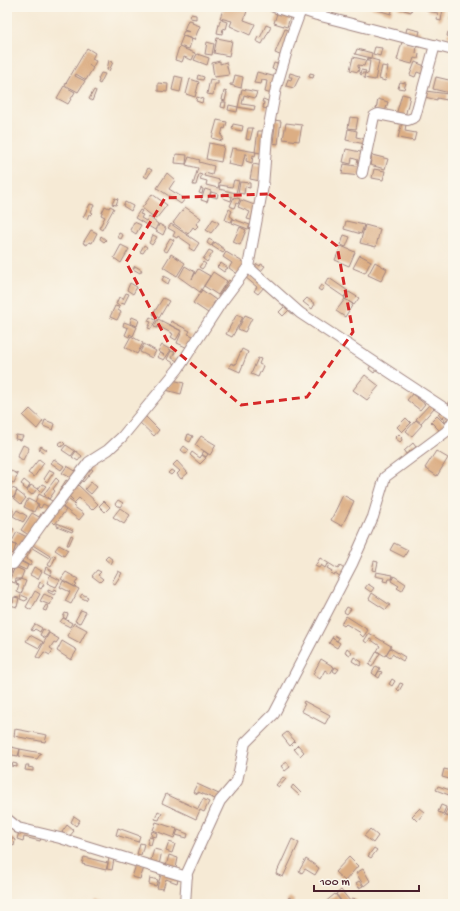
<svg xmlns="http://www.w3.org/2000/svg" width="460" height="911" viewBox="0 0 460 911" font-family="'Gochi Hand',sans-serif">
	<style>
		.building { fill: #dcae84 }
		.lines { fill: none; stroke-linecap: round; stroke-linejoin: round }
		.minor-casing { stroke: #a08480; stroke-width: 12 }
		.minor { stroke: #fff; stroke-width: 10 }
		.marked { fill: none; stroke: #d62828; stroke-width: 3; stroke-dasharray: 8 5; stroke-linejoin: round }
	</style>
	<rect width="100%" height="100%" fill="#fbf7ec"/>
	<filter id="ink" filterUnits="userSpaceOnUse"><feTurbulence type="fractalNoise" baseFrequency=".025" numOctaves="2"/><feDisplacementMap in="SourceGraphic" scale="8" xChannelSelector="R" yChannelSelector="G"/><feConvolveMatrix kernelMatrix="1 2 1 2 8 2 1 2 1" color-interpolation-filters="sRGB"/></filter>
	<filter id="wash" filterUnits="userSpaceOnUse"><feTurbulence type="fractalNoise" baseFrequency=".012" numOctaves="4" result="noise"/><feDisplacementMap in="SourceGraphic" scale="16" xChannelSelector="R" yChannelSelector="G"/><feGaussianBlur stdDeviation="0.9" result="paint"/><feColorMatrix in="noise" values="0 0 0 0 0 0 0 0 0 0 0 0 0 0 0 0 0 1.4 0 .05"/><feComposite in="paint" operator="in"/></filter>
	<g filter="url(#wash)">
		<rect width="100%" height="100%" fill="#f6ead5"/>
		<g id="blocks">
			<path class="building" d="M224 7 237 8 247 11 244 20 255 24 250 35 230 26 232 21 220 18Z
				M368 7H393L391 14Z
				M398 7H412L411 12 397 8Z
				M428 7 443 8 441 21 437 20 438 13 427 11Z
				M452 9H453V21L450 20Z
				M278 10 291 14 287 27 274 23Z
				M191 14 196 15V19L190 18Z
				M188 20 193 21 192 23 200 26 194 40 182 35 184 31 190 32 184 30Z
				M220 20 228 22 226 29 223 28 222 34 217 33Z
				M266 25 271 27 262 44 256 41 258 37 260 38Z
				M407 28 420 31 418 39 405 36Z
				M285 29 292 32 282 56 275 53Z
				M448 32 453 33V38L447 36Z
				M183 36 192 39 189 49 179 46Z
				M217 38 232 41 229 56 214 53Z
				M207 42 214 44 212 55 205 54Z
				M402 42 417 46 416 53 419 54 418 59 414 58 412 64 397 60Z
				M179 47 195 53 192 60 184 57 182 62 175 60Z
				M375 47 382 48 380 56 373 54Z
				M87 48 95 53 92 59 96 61 93 67 89 65 93 68 86 80 76 74 75 76 85 81 78 92 65 85Z
				M357 49 372 53 371 58 355 54Z
				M197 54 209 58 207 65 194 60Z
				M353 57 366 60 364 66 358 65V67L359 68 358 72 350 70Z
				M368 58 379 61 375 80 364 78 365 73 368 74 370 61H367Z
				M109 60 113 62 109 71 107 70Z
				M220 61V64L226 62 229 75 214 77 212 63Z
				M415 62 427 67 425 75 417 72 415 77 410 75Z
				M274 63 281 65 279 71 272 69Z
				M382 66 388 67 385 81 379 79Z
				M361 70 366 71 365 73H362V75L360 74Z
				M257 72 276 77 272 94 265 92 267 81 262 80 261 84 254 83Z
				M101 73 105 74 100 84 98 83 99 80 98 79Z
				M290 73 300 76 294 88 286 86 288 79 291 80 292 77H289Z
				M310 73 314 74 313 78 309 77Z
				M198 75 204 77 203 80 197 79Z
				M235 75 243 77 241 88 230 85V84H233Z
				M175 76 183 78 180 92 172 90Z
				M436 77 453 81 450 93 433 89Z
				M190 79 199 82 195 97 186 94Z
				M210 79 218 81V84H215L213 95 207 94Z
				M400 82 406 83 404 89 398 88Z
				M158 83 168 84 167 92 158 91Z
				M64 86 75 92 68 104 57 98Z
				M452 87H453V101L450 100Z
				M242 89 257 92 255 98 244 95 242 104 255 106 254 110 238 107Z
				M94 90 96 91 92 101 89 99Z
				M224 91 227 92 225 101 222 100Z
				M426 91 448 94 447 100 437 98V100L425 97Z
				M402 94 410 96 405 117 396 115Z
				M197 97 203 99 202 103 196 101Z
				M263 99 268 101 267 109 263 108 264 102H262Z
				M378 99 388 102 385 112 376 110Z
				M222 102H226L225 108 221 107Z
				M229 105 238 107 237 112 228 110Z
				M350 117 358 118 356 129 348 128Z
				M217 120 227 122 225 129 223 128 221 136 223 137 222 141 212 138Z
				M274 120 281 121 278 144 273 143 275 125H273Z
				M402 122 406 124 405 131 416 133 414 141 398 138Z
				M286 123 302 125 299 141 283 139Z
				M233 124 243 126 242 131 232 129Z
				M248 128H253L250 140 246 139Z
				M348 129 357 131 356 137 366 139 365 144 346 140Z
				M258 131H264L261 153 255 152Z
				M209 143 224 146 221 162 206 159Z
				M232 148 256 152 255 156 253 155 252 163 246 161 247 154H245L242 167 228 164Z
				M346 149 365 153 363 165 357 164 358 160 352 158 351 164 343 162Z
				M176 154 187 155 186 164 175 163Z
				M372 155 388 159 385 169 370 165Z
				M189 157 200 160 199 162 214 166 212 175 205 173 204 176 220 180 218 188 206 185 207 181 200 179 202 175 199 174 196 185H193L198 168 186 165Z
				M253 164 263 166 260 181 250 179Z
				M344 164 362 167 360 176 342 174Z
				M148 168 152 170 147 178 144 176Z
				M374 169 385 171 383 180 372 178Z
				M167 173 175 180 169 189 185 199 181 204 157 188Z
				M234 180 239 181 236 193 219 189 220 185 232 187Z
				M240 182 250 183V188L245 187 244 194 238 193Z
				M201 188 203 189 202 194 199 193Z
				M205 189 211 191 207 202 201 200Z
				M211 192 218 194 217 198 210 196Z
				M224 193 232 197 231 201 223 198Z
				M152 194 167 205 156 219 142 208Z
				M234 197 240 199 238 204 236 203 234 208 230 206Z
				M115 198 118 199 116 205 112 204Z
				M241 200 257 206 251 220 247 219 250 212 238 207Z
				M125 202 133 206 131 211 123 206Z
				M90 204 94 205 91 212 93 213 91 215 89 214 87 219 83 217Z
				M105 206 109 208 110 206 114 208 102 230 99 228 105 217 101 215Z
				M185 207 201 218 196 224 198 226 195 229 193 227 188 234 173 223Z
				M229 209 232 211 230 216 233 218 231 222 225 220Z
				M140 210 142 211 140 214 143 215 141 218 146 221 149 217 158 224 155 230 135 218Z
				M213 219 219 223 211 233 206 230Z
				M233 219 250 225 248 229 232 223Z
				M346 221 364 225 361 234 344 229Z
				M134 222 141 225 136 234 130 230Z
				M159 224 166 228 163 235 156 231Z
				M171 224 199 243 194 251 189 248 191 245 178 236 177 238 173 236 175 232 168 228Z
				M365 225 380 229 376 247 360 243Z
				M240 227 246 230 240 245 233 242Z
				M91 230 97 233 92 243 89 242 87 245 83 243Z
				M119 233 123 235 121 239 117 237Z
				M153 235 157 237 152 245 149 243Z
				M344 235 350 237 346 247 341 245Z
				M101 236 106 240 104 242 100 239Z
				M170 238 174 240 167 252 163 250Z
				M209 239 214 242 211 246 207 243Z
				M215 242 225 250 223 253 212 246Z
				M121 245 129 249 121 263 114 258Z
				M144 245 147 247 143 253 140 252Z
				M341 246 355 252 349 266 335 260Z
				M209 250 213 252 207 262 203 259Z
				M226 252 246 264 239 275 229 268 232 263 223 257Z
				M171 254 185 263 177 276 163 267Z
				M360 255 371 261 365 273 353 268Z
				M203 262 206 264 202 269 199 267Z
				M375 262 387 269 381 281 368 275Z
				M221 263 228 268 227 269H226L224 272 217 267Z
				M257 264 260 266 261 264 265 266 261 271 255 267Z
				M135 266 142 270 140 273 133 269Z
				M185 266 195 272 192 279 198 269 210 276 200 292 179 277Z
				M213 272 227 281 218 295 204 286Z
				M249 273 265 286 258 294 254 291 257 287 245 277Z
				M164 276 170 279 168 284 162 280Z
				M329 278 348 291 344 297 325 284Z
				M229 280 233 284 222 300 218 297Z
				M130 283 137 287 133 294 127 290Z
				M321 285 324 287 321 291 318 289Z
				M202 290 216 300 213 304 216 306 213 311 211 310 208 313 193 303Z
				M349 292 359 298 354 305 344 298Z
				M126 293 129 294 124 304 121 303 120 306 116 304 119 297 123 299Z
				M163 298 169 301 159 318 153 314Z
				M307 298 315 304 312 309 303 302Z
				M345 299 353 304 345 317 336 311Z
				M286 305 290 309 283 316 279 312Z
				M115 306 119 307 118 310 121 312 117 320 110 317Z
				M237 314 243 317 232 337 226 334Z
				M245 315 252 318 245 332 238 329Z
				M132 317 139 320 137 326 130 323Z
				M150 317 156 320 151 329 148 328 151 322 148 321Z
				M158 319 181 331 176 340 171 337 173 334 158 326 157 328 154 327Z
				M171 321 190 331 188 334 194 336 188 348 177 343 182 331 170 325Z
				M124 322 137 327 133 336 130 334 129 337 125 335 128 328 123 326Z
				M131 336 143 343 137 354 125 347Z
				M144 344 156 351 152 358 140 352Z
				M162 345 171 350 164 360 157 357 160 353 164 355 158 351Z
				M242 349 248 352 240 372 229 367 231 363 235 365Z
				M171 351 175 352 172 358 179 362 177 365 167 359Z
				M258 358 261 359 259 364 263 366 258 377 251 374Z
				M371 365 377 369 374 373 369 369Z
				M365 375 379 386 367 400 353 390Z
				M173 380 184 383 181 394 166 390 167 385 171 387Z
				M412 394 425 404 420 410 407 400Z
				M453 394V410L447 407Z
				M430 404 434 408 421 423 416 419Z
				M30 409 43 421 37 429 23 416Z
				M443 409 447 414 442 419 438 414Z
				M145 416 159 430 154 436 139 422Z
				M437 416 446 425 440 431 431 422Z
				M447 416 451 419 448 424 444 421Z
				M406 418 411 423 402 432 397 427Z
				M45 420 55 424 53 430 43 426Z
				M416 420 422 425 412 436 406 431Z
				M188 434 193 436 190 442 186 440Z
				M399 434 402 437 401 438 402 440 400 442 395 438Z
				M16 435 23 436 21 440 15 439Z
				M201 436 216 445 210 455 195 445Z
				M62 441 65 444 61 447 58 444Z
				M413 443 416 447 406 454 404 451Z
				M23 445 29 448 23 460 17 457Z
				M66 445 75 451 71 456 62 450Z
				M41 446 47 450 44 453 39 449Z
				M184 446 189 450 186 454 181 450Z
				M76 451 82 456 78 461 72 457Z
				M204 451 208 454 206 457 202 454Z
				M436 451 448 458 437 476 425 468Z
				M192 452 200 458 202 455 206 458 200 464 190 455Z
				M39 459 44 463 34 477 28 473Z
				M54 459 64 466 61 470 51 463Z
				M177 461 188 473 181 479 177 474 180 471 173 465Z
				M67 466 77 472 73 479 62 473Z
				M89 467 93 470 83 482 80 479Z
				M50 470 54 472 47 482 44 479Z
				M171 470 174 472 171 475 168 473Z
				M11 471 18 474 14 483 12 482 10 487 17 490 14 497 7 495 8 482 7 478Z
				M56 478 59 481 53 489 55 491 49 499 44 494Z
				M24 480 30 485 27 490 23 487 24 486 21 484Z
				M66 480 71 483 63 496 58 493Z
				M91 482 97 487 91 494 85 489Z
				M42 484 46 486 41 492 38 489Z
				M77 484 98 504 92 510 79 498 75 502 67 494Z
				M31 485 37 489 32 495 27 491Z
				M17 491 26 498 21 504 14 498Z
				M39 494 54 502 51 508 43 504 41 508 38 507 39 504 35 502Z
				M343 495 354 501 342 526 331 520Z
				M28 499 38 504 34 512 24 507Z
				M69 500 75 504 73 506 84 514 79 520 63 507Z
				M118 500 123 503 120 507 115 504Z
				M104 501 110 507 105 512 99 506Z
				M60 506 66 510 55 524 50 519Z
				M120 508 130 515 124 524 113 517Z
				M9 509 13 510 12 515H8Z
				M17 510 27 516 23 522 13 516Z
				M42 512 47 516 30 536 21 530 32 513 39 517Z
				M57 523 73 530 72 532 57 526Z
				M11 527 14 529 12 533 8 531Z
				M17 532 29 538 24 549 11 543Z
				M71 535 73 536 69 545H67Z
				M7 541 16 545 13 554 9 553 10 550 7 549V546H9L7 545Z
				M394 543 408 550 404 557 390 550Z
				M31 544 50 556 49 558 29 546Z
				M59 545 68 550 64 556 55 550Z
				M27 547 31 550 26 559 32 562 30 566 20 560Z
				M53 555 56 556 51 567 48 565Z
				M108 556 113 560 111 564 105 559Z
				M320 558 338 569 340 566 347 571 343 578 335 573 334 575 330 573 332 571 327 568 329 565 327 564 325 568 321 565 319 568 315 566Z
				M19 561 28 565 26 570 17 566Z
				M374 561 378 562 376 571 372 570Z
				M15 567 24 571 21 579H16L15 583 9 581Z
				M34 567 42 571 38 579 30 575Z
				M46 567 52 571 50 575 44 572Z
				M7 569 12 571 8 579 7 578Z
				M97 570 101 572 98 575 103 579 100 582 92 576Z
				M118 571 122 573 115 584 112 582Z
				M66 572 78 579 75 584 77 585 75 587 61 579Z
				M376 572 393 575 392 579H389L388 582 383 581 384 578 375 576Z
				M50 575 60 580 56 587 47 583Z
				M394 576 406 584 402 591 397 588 399 586 391 581Z
				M20 579 26 581 21 594 17 592 19 585 16 584 17 581H19Z
				M63 581 79 589 71 604 65 601 70 592 60 587Z
				M40 582 44 584 41 589 38 587Z
				M368 584 374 588 371 592 365 588Z
				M54 589 57 590 54 595 48 592V590L53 592Z
				M35 591 40 594 31 610 26 607Z
				M372 593 390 605 386 610 369 599Z
				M44 594 53 598 50 605 40 601Z
				M82 594 88 597 86 600 80 597Z
				M21 595 28 598 27 600H26L25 601 20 599Z
				M14 597 19 598 17 607 7 604V601L13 603Z
				M46 605 48 606 46 611 43 610Z
				M347 607 351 609 347 614 344 612Z
				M81 610 86 612 80 623 75 621Z
				M65 613 68 614 66 619 63 617Z
				M346 616 368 630 363 637 360 634 361 633 346 624 344 626 341 624Z
				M63 618 72 623 70 627 60 622Z
				M74 623 87 630 80 643 67 636Z
				M35 624 42 628 40 632 35 629 33 631 31 630Z
				M43 629 49 632 45 638 40 635Z
				M49 633 59 639 56 643 54 642 50 648 53 650 50 655 44 652 40 659 36 657Z
				M369 633 391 646 385 656 377 651 380 646 370 639 367 643 364 641Z
				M30 635 43 642 39 648 26 641Z
				M334 635 339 638 337 641 332 638Z
				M332 638 340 643 337 648 329 643Z
				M62 641 77 650 71 660 57 651Z
				M347 648 352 652 350 655 345 652Z
				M390 648 405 657 403 661 392 654 390 658 386 655Z
				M377 651 380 653 372 667 369 665Z
				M354 657 362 662 360 666 352 661Z
				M321 659 334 667 330 674 325 670 320 679 313 674Z
				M376 666 380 668 376 676 372 673Z
				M335 667 339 669 336 673 333 671Z
				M379 671 382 672 379 678 376 676Z
				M392 679 395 681 392 686 389 684Z
				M400 683 403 684 399 691 397 689Z
				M304 701 330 715 325 724 301 711 305 704 303 703Z
				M15 729 47 735 45 742 14 736Z
				M287 732 295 741 290 746 282 736Z
				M298 745 304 752 300 756 294 749Z
				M7 746 20 749 18 756 7 754Z
				M20 749 41 753 37 759 19 756Z
				M287 762 290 767 285 771 281 766Z
				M13 763 17 764V767L12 766Z
				M26 765H29L28 767 33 768V771L25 770Z
				M444 769 453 771V780L442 777Z
				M283 777 286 779 279 787 276 785Z
				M197 784 221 795 220 801 198 792V794L193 792Z
				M293 785 301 793 299 795 291 788Z
				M438 786 450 790 449 795 436 790Z
				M166 794 198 809 203 799 209 802 204 812 200 810 196 819 162 803Z
				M451 802 453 803V807L448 817 444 815Z
				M441 805 446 807 443 814 438 812Z
				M420 808 425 812 417 821 412 816Z
				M158 811 162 813 159 820 155 819Z
				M74 816 80 820 76 826 71 822Z
				M156 822 177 829 174 838 153 830Z
				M67 825 74 831 68 838 62 832Z
				M118 828 140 836 138 842 116 835Z
				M20 829 42 835 40 841 24 837 23 841 17 839Z
				M370 829 378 836 373 843 364 836Z
				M178 830 188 834 187 838 176 835Z
				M152 831 157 833 156 837 151 836Z
				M7 834 15 840 14 846 7 842Z
				M149 837 153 838 151 845 147 844Z
				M292 839 299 843 283 877 276 874Z
				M169 842 175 844 172 853 166 851Z
				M140 843 144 844 141 855 137 854Z
				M374 848 377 850 371 858 368 856Z
				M154 849 162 851 159 865 150 863Z
				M169 855 178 858 176 868 166 866Z
				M84 857 108 863 106 870 82 864Z
				M349 857 358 866 345 881 335 872Z
				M109 858 114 859 112 870 107 869Z
				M306 859 319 868 315 875 305 869 302 873 299 871Z
				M137 862 145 865 140 879 132 877Z
				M363 869 370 881 364 886 356 873Z
				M162 871 179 876 177 883 166 879 163 889 157 888Z
				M150 878 158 880 156 886 149 884Z
				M359 881 363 886 359 888 356 883Z
				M341 890 350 901 354 898 359 904H344L336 894Z
				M335 894 340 900 334 904H325L324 903Z
				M289 897 294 900 293 904 286 902Z
				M97 900 103 901 102 904H96Z"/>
		</g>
	</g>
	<g filter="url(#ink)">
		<use href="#blocks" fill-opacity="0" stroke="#a08480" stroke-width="1"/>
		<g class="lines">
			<defs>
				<path id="minor" d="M274 7 299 15
					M302 10 317 15 453 50
					M362 173 374 116 378 114 408 120 415 117 435 45
					M248 267 300 313 453 414
					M7 563 13 564 43 522 89 462 108 450 122 437 178 369 221 303 248 267 263 186 267 136 276 88 291 37 299 15 303 7
					M7 819 18 828 60 838 187 877
					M185 904 187 873 220 801 237 781 245 743 274 714 352 564 373 517 385 477 447 431 453 421"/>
			</defs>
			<use href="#minor" class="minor-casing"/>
			<use href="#minor" class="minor"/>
		</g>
	</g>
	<path class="marked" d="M269 194 337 246 353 332 307 397 241 405 170 346 126 262 165 198Z"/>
	<rect width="460" height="911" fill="none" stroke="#fbf7ec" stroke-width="24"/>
	<path d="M314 885v6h105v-6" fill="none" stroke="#4a1f2b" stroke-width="2"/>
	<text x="320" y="885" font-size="12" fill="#4a1f2b" stroke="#fbf7ec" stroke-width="3" paint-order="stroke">100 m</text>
</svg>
